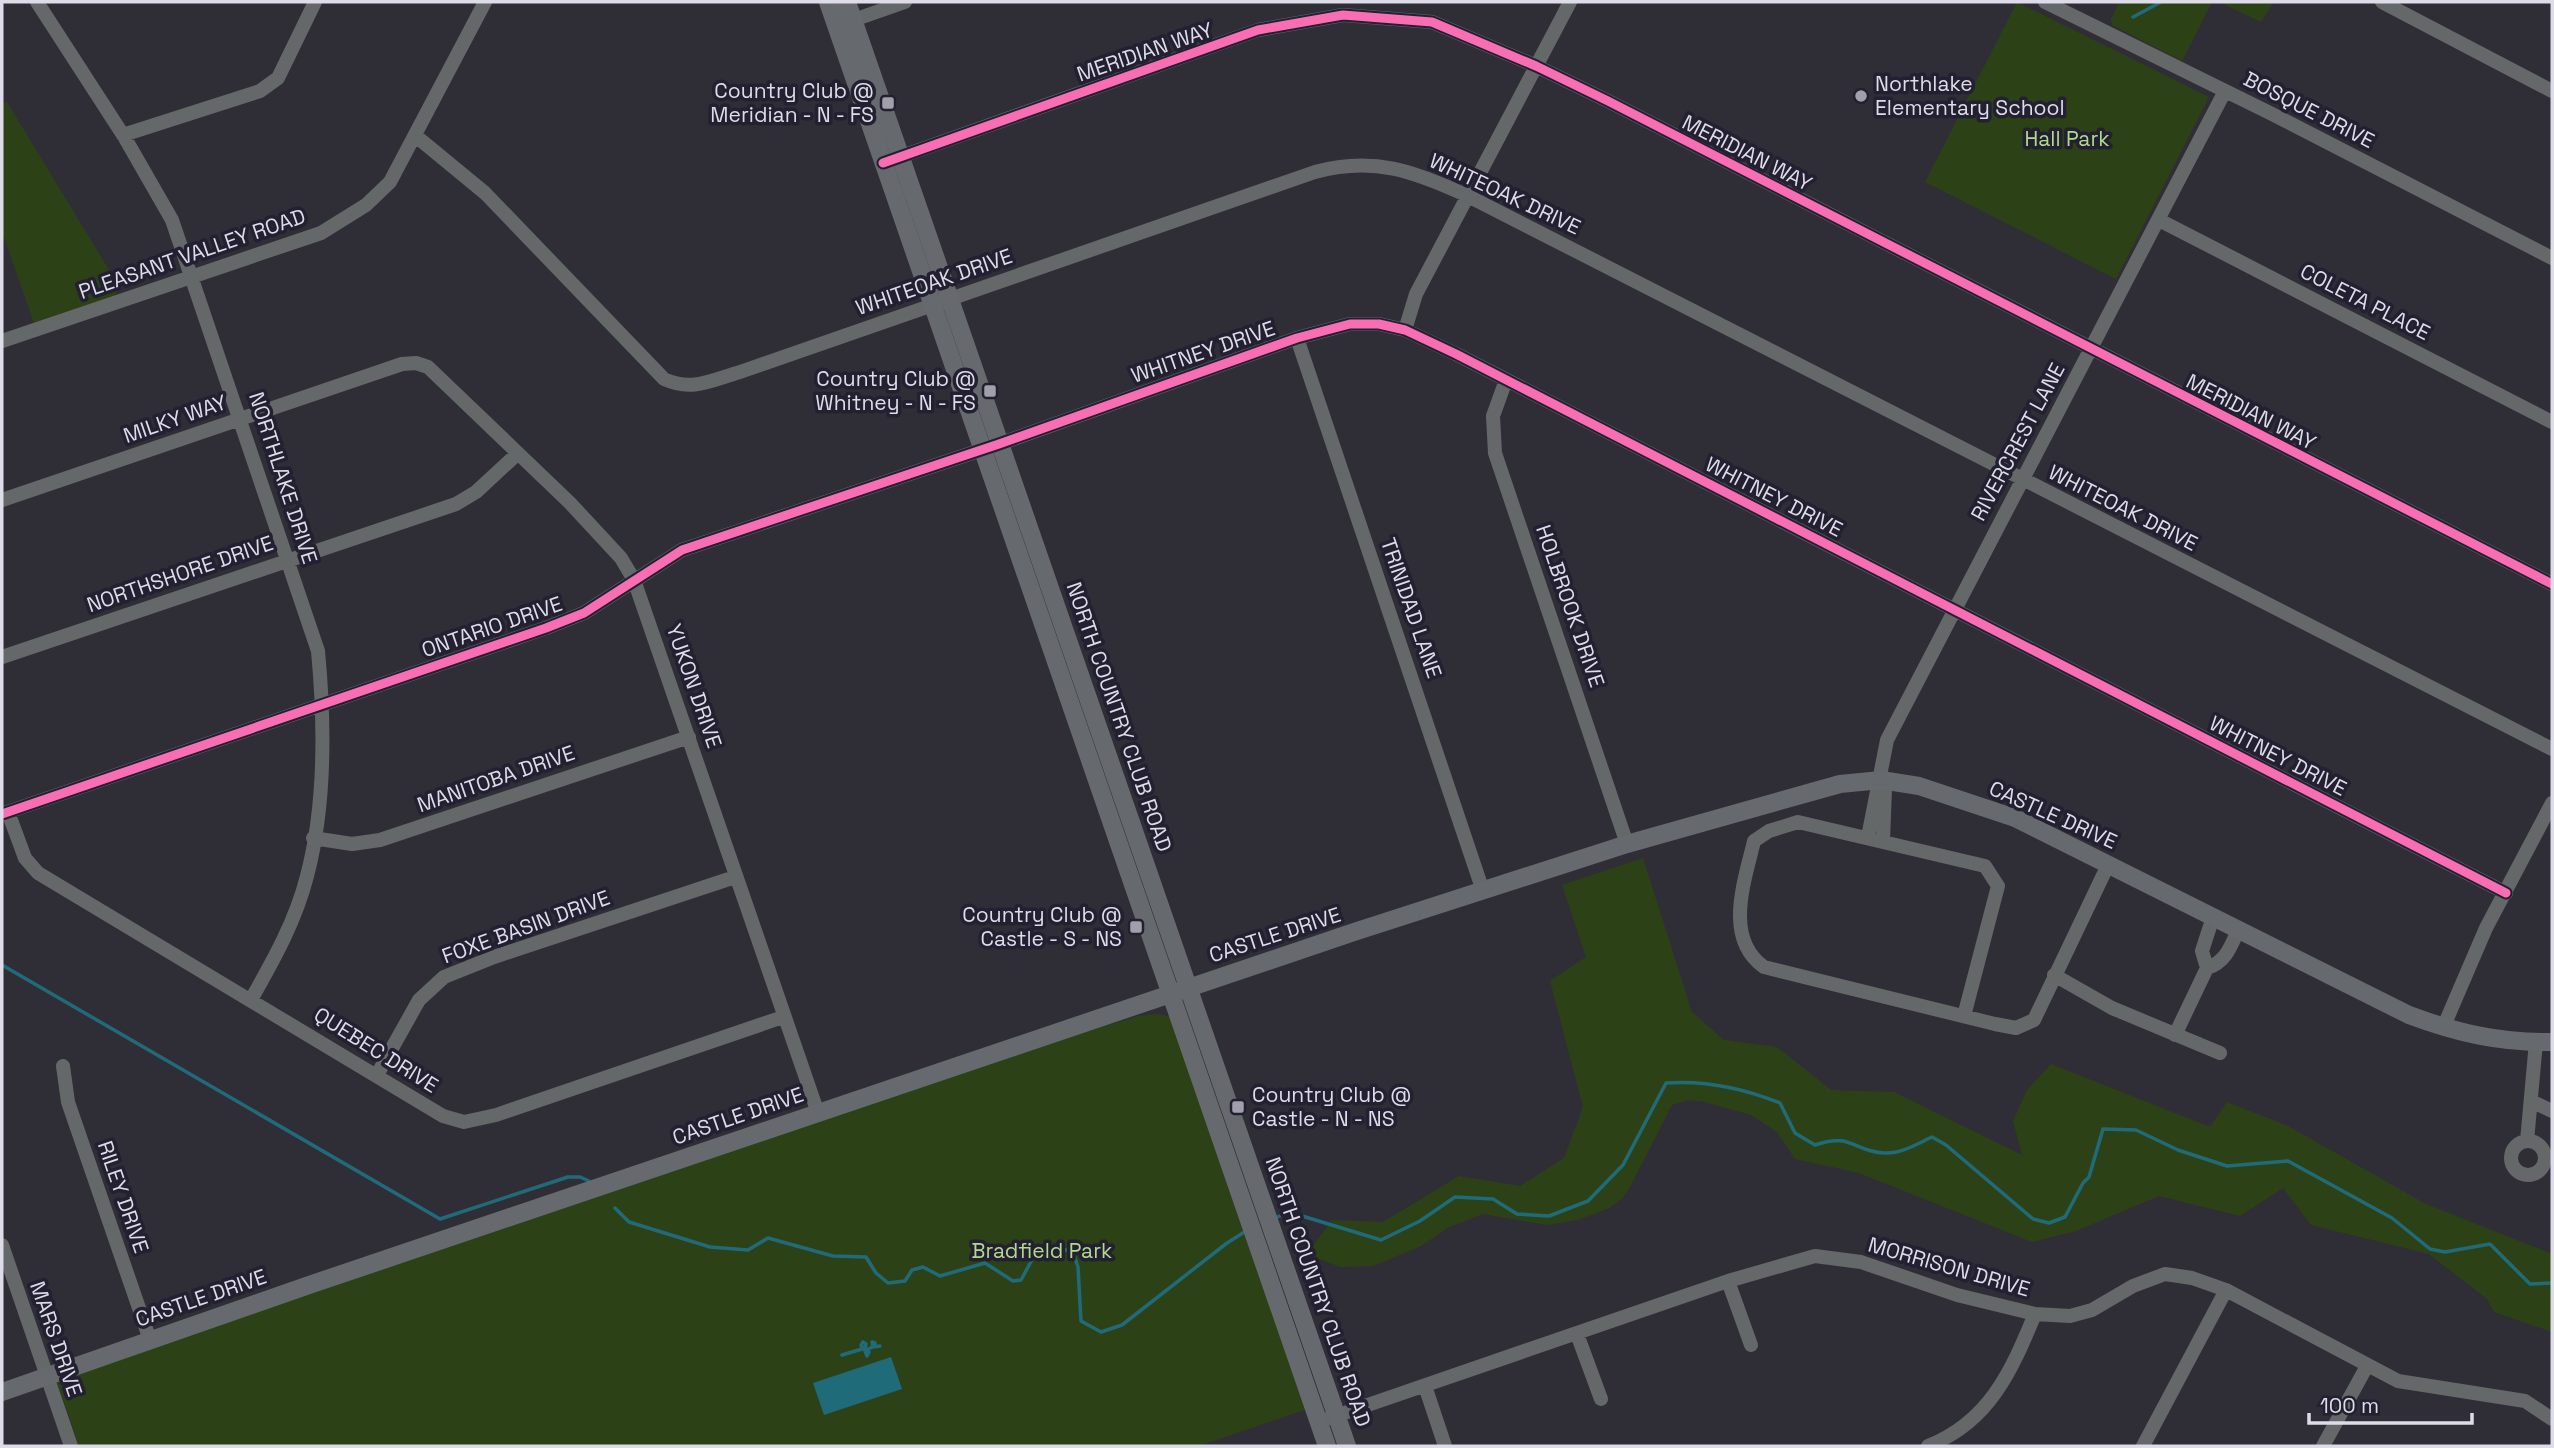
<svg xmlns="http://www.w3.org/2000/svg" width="2554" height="1448" viewBox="0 0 2554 1448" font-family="'Space Grotesk',sans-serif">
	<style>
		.green { fill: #2d4117 }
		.water { fill: #206b7a }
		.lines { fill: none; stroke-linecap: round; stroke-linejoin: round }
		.stream { stroke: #206b7a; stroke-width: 3.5 }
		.minor { stroke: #656869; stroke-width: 14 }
		.major { stroke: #66696d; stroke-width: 18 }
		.cycleway-casing { stroke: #222031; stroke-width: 13 }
		.cycleway { stroke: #f96db3; stroke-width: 9 }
		.poi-dot { fill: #a09faa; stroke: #222031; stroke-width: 2.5 }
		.labels { text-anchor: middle; stroke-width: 7; stroke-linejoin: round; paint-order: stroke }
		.street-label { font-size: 21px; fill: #dddce8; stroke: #222031 }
		.poi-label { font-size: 21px; fill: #dddce8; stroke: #222031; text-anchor: end }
		.park-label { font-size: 21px; fill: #b2d98c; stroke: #222031 }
	</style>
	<rect width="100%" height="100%" fill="#2f2e37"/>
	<path class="green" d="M2017 2 2209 97 2116 279 1925 182Z
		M2119 2H2212L2182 61 2112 25 2111 19Z
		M2219 2H2274L2261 22Z
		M7 102 120 288 114 296 34 323 2 232V103Z
		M1643 858 1692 1012 1724 1040 1777 1047 1831 1090 1894 1092 2022 1155 2013 1121 2027 1090 2051 1064 2210 1127 2227 1102 2288 1126 2426 1204 2552 1254V1332L2494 1312 2487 1299 2429 1254 2311 1225 2283 1188 2240 1216 2159 1196 2076 1231 2032 1242 1859 1173 1795 1159 1777 1132 1751 1115 1704 1102 1688 1100 1672 1105 1631 1185 1622 1199 1609 1208 1578 1220 1546 1225 1483 1214 1449 1227 1421 1246 1373 1266 1340 1267 1307 1254 1332 1220 1383 1222 1459 1176 1520 1186 1564 1158 1583 1107 1550 981 1586 957 1562 885Z
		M1159 1014 1171 1017 1307 1409 1199 1446H79L56 1380 1043 1044 1139 1016Z"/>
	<path class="water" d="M891 1357 902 1389 824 1415 813 1383Z"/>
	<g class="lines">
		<path class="stream" d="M2133 17 2161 2
			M2 965 440 1219 568 1177H580L589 1181
			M615 1208 629 1222 710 1247 748 1250 768 1238 833 1256 866 1257 876 1273 888 1283 905 1281 912 1270 923 1267 940 1276 985 1263 1013 1281 1021 1280 1034 1256 1049 1245 1073 1252 1078 1267 1081 1321 1101 1332 1122 1325 1227 1243 1246 1231
			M1275 1218 1289 1212 1381 1240 1420 1221 1455 1197 1493 1199 1517 1214 1549 1216 1588 1201 1623 1165 1666 1083C1706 1080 1743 1088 1780 1103L1795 1133 1815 1145C1852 1132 1854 1152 1884 1153 1901 1154 1917 1144 1932 1137L1946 1145 2033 1219 2049 1223 2065 1217 2083 1183 2089 1177 2103 1129 2136 1130 2178 1150 2227 1166 2288 1161 2392 1218 2430 1249 2445 1252 2490 1244 2530 1284 2552 1283
			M875 1346V1343L872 1342 873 1347 880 1346
			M842 1355 862 1349 865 1348 866 1344 863 1342 861 1345C862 1349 866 1349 869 1352L867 1356 865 1351C866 1350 867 1350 868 1349L875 1346"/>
		<path class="minor" d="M37 2 125 138 172 220 318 651C325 725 326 804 307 876 296 920 274 959 252 998
			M2045 2 2272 114 2552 258
			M2382 2 2552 91
			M845 23 905 2
			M123 135 260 91 278 78 315 2
			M417 137 485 193 664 379C692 392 712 380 740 372L1315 172C1373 156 1414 171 1468 196L2552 749
			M891 160 1258 30 1343 15 1432 22 1536 66 1608 101 2552 584
			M2159 220 2552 422
			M1405 330 1416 294 1570 2
			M1297 338 1483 891
			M2 341 321 233 366 205 390 182 485 2
			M1506 380 1493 416 1495 453 1627 844
			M2 500 402 364 416 363 428 367 570 503 621 558 634 580 818 1113
			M2 657 456 504 476 492 517 454
			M1881 780 1885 789 1883 841
			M8 812 25 858 38 873 443 1116 464 1122 496 1115 783 1017
			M2 814 546 628 584 613 682 550 999 444 1297 338 1350 324H1379L1405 330 1456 354 2506 893
			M1868 837 1887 740 2225 91
			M313 838 352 844 380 840 689 737
			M2207 968C2226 962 2231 946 2238 930
			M2054 975 2112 1008 2220 1053
			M1964 1016 1998 886 1985 866 1798 822 1769 831 1754 841C1745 880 1723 938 1764 967L1995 1024 2016 1028 2034 1020 2108 865
			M2443 1028 2486 928 2552 803
			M2175 1035 2207 968 2202 951 2213 917
			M63 1066 68 1102 150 1340
			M377 1075 419 1000 444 977 494 957 735 877
			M2531 1101 2552 1111
			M2527 1141 2536 1042
			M2511 1158a17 17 0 1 1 34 0a17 17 0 1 1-34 0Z
			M2 1245 71 1446
			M1728 1281 1751 1345
			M1577 1334 1601 1399
			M1425 1386 1445 1446
			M1327 1419 1728 1281 1815 1256 1861 1262 1957 1295 2035 1314 2070 1316 2092 1310 2133 1286 2165 1274 2192 1278 2226 1290 2398 1381 2525 1401 2552 1419
			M1928 1446C1989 1422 2011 1372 2035 1314
			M2143 1446 2226 1290
			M2323 1446 2367 1366"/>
		<path class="major" d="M828 2 1327 1446
			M847 2 1347 1446
			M2 1392 312 1284 1354 932 1627 844 1840 784 1881 780 1919 786 2015 818 2409 1015C2457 1033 2501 1043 2552 1042"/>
		<defs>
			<path id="cycleway" d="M883 163 1258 30 1343 15 1432 22 1536 66 1608 101 2552 584
				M2 814 546 628 584 613 682 550 999 444 1297 338 1350 324H1379L1405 330 1456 354 2506 893"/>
		</defs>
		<use href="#cycleway" class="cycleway-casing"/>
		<use href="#cycleway" class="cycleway"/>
	</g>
	<g class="poi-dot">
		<circle cx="1861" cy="96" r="7"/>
		<rect x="881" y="96" width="14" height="14" rx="3.5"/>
		<rect x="983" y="384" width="14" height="14" rx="3.5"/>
		<rect x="1129" y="920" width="14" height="14" rx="3.5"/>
		<rect x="1231" y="1100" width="14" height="14" rx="3.5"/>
	</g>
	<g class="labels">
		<g class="street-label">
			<text transform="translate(1145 52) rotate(-19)" y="7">MERIDIAN WAY</text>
			<text transform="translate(2309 110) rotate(27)" y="7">BOSQUE DRIVE</text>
			<text transform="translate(1747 153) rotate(27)" y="7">MERIDIAN WAY</text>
			<text transform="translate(1505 194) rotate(25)" y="7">WHITEOAK DRIVE</text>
			<text transform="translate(192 254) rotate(-19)" y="7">PLEASANT VALLEY ROAD</text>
			<text transform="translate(934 282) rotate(-19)" y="7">WHITEOAK DRIVE</text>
			<text transform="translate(2365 302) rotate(27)" y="7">COLETA PLACE</text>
			<text transform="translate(1203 352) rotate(-19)" y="7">WHITNEY DRIVE</text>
			<text transform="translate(2251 412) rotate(27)" y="7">MERIDIAN WAY</text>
			<text transform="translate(175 419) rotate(-19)" y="7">MILKY WAY</text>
			<text transform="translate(2018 442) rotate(-62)" y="7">RIVERCREST LANE</text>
			<text transform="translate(283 478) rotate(72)" y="7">NORTHLAKE DRIVE</text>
			<text transform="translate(1774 497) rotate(27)" y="7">WHITNEY DRIVE</text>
			<text transform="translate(2123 508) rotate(27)" y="7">WHITEOAK DRIVE</text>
			<text transform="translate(180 574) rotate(-19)" y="7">NORTHSHORE DRIVE</text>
			<text transform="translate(1570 606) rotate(71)" y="7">HOLBROOK DRIVE</text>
			<text transform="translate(1411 608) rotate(71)" y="7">TRINIDAD LANE</text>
			<text transform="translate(492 627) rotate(-19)" y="7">ONTARIO DRIVE</text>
			<text transform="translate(694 686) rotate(71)" y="7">YUKON DRIVE</text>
			<text transform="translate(1119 717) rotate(71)" y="7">NORTH COUNTRY CLUB ROAD</text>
			<text transform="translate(2278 756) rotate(27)" y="7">WHITNEY DRIVE</text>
			<text transform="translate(496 779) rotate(-19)" y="7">MANITOBA DRIVE</text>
			<text transform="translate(2053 815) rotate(24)" y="7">CASTLE DRIVE</text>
			<text transform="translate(526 927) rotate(-20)" y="7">FOXE BASIN DRIVE</text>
			<text transform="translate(1275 935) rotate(-18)" y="7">CASTLE DRIVE</text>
			<text transform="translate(376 1050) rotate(32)" y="7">QUEBEC DRIVE</text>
			<text transform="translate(738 1116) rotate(-19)" y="7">CASTLE DRIVE</text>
			<text transform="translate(123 1197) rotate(71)" y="7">RILEY DRIVE</text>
			<text transform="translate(1949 1267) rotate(16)" y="7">MORRISON DRIVE</text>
			<text transform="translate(1318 1292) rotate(71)" y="7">NORTH COUNTRY CLUB ROAD</text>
			<text transform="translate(201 1298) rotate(-19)" y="7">CASTLE DRIVE</text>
			<text transform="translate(56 1339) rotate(71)" y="7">MARS DRIVE</text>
		</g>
		<g class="poi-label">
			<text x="1875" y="91" text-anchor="start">Northlake<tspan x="1875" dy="24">Elementary School</tspan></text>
			<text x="874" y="98">Country Club @<tspan x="874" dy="24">Meridian - N - FS</tspan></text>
			<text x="976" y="386">Country Club @<tspan x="976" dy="24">Whitney - N - FS</tspan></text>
			<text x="1122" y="922">Country Club @<tspan x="1122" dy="24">Castle - S - NS</tspan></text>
			<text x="1252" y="1102" text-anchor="start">Country Club @<tspan x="1252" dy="24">Castle - N - NS</tspan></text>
		</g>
		<g class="park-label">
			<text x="2067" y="146">Hall Park</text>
			<text x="1042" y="1258">Bradfield Park</text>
		</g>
	</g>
	<rect width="2554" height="1448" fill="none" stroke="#dddce8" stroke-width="7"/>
	<path d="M2309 1413v10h163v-10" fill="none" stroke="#dddce8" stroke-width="3.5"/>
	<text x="2320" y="1413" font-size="21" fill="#dddce8" stroke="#222031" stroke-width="5" paint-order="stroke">100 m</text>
</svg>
